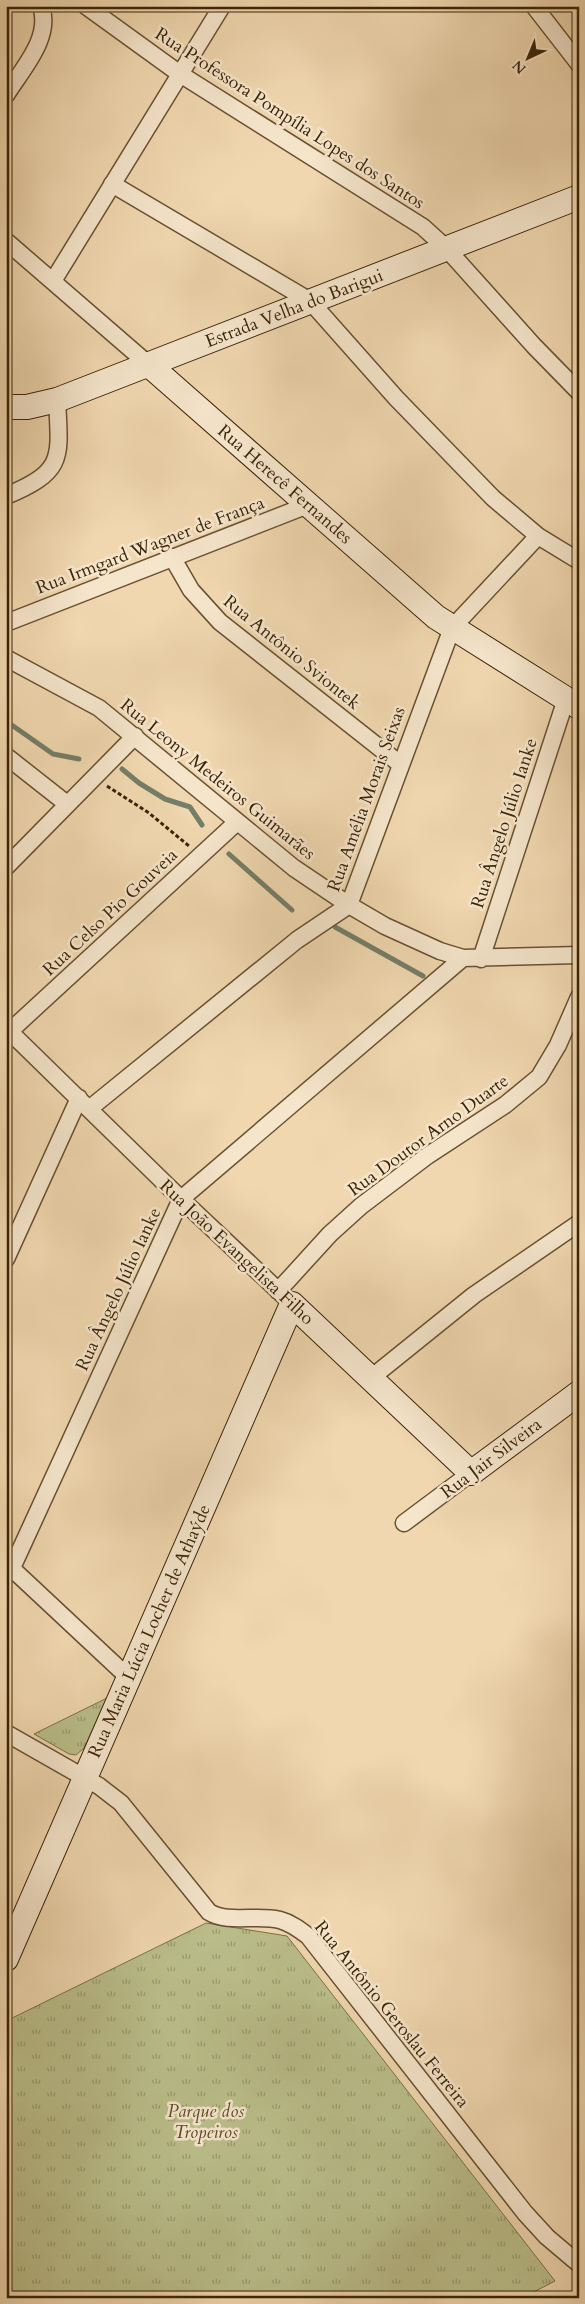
<svg xmlns="http://www.w3.org/2000/svg" width="585" height="2304" viewBox="0 0 585 2304" font-family="Cardo,serif">
	<style>
		.park { fill: url(#park-tufts); stroke: #7a7148 }
		.lines { fill: none; stroke-linecap: round; stroke-linejoin: round }
		.stream { stroke: #747e68; stroke-width: 5 }
		.street-casing { stroke: #685131; stroke-width: 19 }
		.secondary-casing { stroke: #3b2407; stroke-width: 26 }
		.path { stroke: #3b2407; stroke-width: 3; stroke-dasharray: 4 2.5; stroke-linecap: butt }
		.street { stroke: #f5e5cb; stroke-width: 16 }
		.secondary { stroke: #f5e5cb; stroke-width: 24 }
		.labels { text-anchor: middle; stroke-width: 5; stroke-linejoin: round; paint-order: stroke }
		.street-label { font-size: 18px; fill: #3b2407; stroke: #f5e5cb }
		.park-label { font-size: 18px; font-style: italic; fill: #5b4a28; stroke: #f5e5cb }
	</style>
	<defs>
		<pattern id="park-tufts" width="24" height="20" patternUnits="userSpaceOnUse" patternTransform="scale(1.25)"><rect width="24" height="20" fill="#babe8a"/><path d="M3 7l-1-3M5 7V3M7 7l1-3M15 17l-1-3M17 17v-4M19 17l1-3" fill="none" stroke="#989a6f"/></pattern>
	</defs>
	<rect width="100%" height="100%" fill="#f0d7af"/>
	<filter id="stains"><feTurbulence type="fractalNoise" baseFrequency=".004" numOctaves="4"/><feColorMatrix values="0 0 0 0 .2 0 0 0 0 .09 0 0 0 0 .02 0 0 0 .5 -.17"/></filter>
	<radialGradient id="worn" r=".72"><stop offset=".6" stop-color="#630" stop-opacity="0"/><stop offset="1" stop-color="#630" stop-opacity=".3"/></radialGradient>
	<path class="park" d="M107 1698 84 1748 76 1755 69 1754 34 1734Z
		M206 1923 287 1936 555 2281 522 2298H6V2021Z"/>
	<g class="lines">
		<path class="stream" d="M6 721 53 754 79 759
			M122 769 139 783 165 799 190 807 202 825
			M229 854 292 910
			M335 927 423 976"/>
		<defs>
			<path id="street" d="M86 6 180 74 423 227 446 248 534 346 579 392
				M534 6 579 64
				M6 95C22 69 52 38 41 6
				M112 184 310 301 396 398 493 498 538 536 579 561
				M6 241 148 364
				M53 281 222 6
				M6 496C65 471 60 459 57 400
				M172 557 191 590 220 622 400 764
				M6 623 308 505
				M6 658 99 708 294 868 349 905 385 926 440 951 463 958 579 955
				M6 756 67 804
				M6 867 135 736
				M481 959 566 699
				M6 1028 181 1199 285 1297
				M10 1031 237 822
				M89 1109 297 940 349 905 452 628 538 536
				M6 1259 79 1098
				M278 1291 330 1234 361 1206 427 1156 505 1105 539 1077 558 1045 579 997
				M371 1378 474 1295 579 1223
				M404 1523 471 1473
				M6 1563 129 1678
				M12 1568 181 1199 463 958
				M6 1733 99 1786 121 1803 209 1912C228 1924 258 1914 280 1920 291 1923 299 1929 308 1936L525 2213 547 2237 579 2264"/>
			<path id="secondary" d="M148 364 436 617 579 707
				M6 407H27L57 400 579 197
				M6 1959 292 1304 471 1473 579 1393"/>
		</defs>
		<use href="#street" class="street-casing"/>
		<use href="#secondary" class="secondary-casing"/>
		<path class="path" d="M107 786 149 813 189 846"/>
		<use href="#street" class="street"/>
		<use href="#secondary" class="secondary"/>
	</g>
	<g class="labels">
		<g class="street-label">
			<text transform="translate(290 118) rotate(33)" y="6">Rua Professora Pompília Lopes dos Santos</text>
			<text transform="translate(294 308) rotate(-21)" y="6">Estrada Velha do Barigui</text>
			<text transform="translate(285 484) rotate(41)" y="6">Rua Herecê Fernandes</text>
			<text transform="translate(150 545) rotate(-21)" y="6">Rua Irmgard Wagner de França</text>
			<text transform="translate(292 652) rotate(39)" y="6">Rua Antônio Sviontek</text>
			<text transform="translate(218 779) rotate(39)" y="6">Rua Leony Medeiros Guimarães</text>
			<text transform="translate(366 799) rotate(-70)" y="6">Rua Amélia Morais Seixas</text>
			<text transform="translate(504 823) rotate(-72)" y="6">Rua Ângelo Júlio Ianke</text>
			<text transform="translate(110 912) rotate(-43)" y="6">Rua Celso Pio Gouveia</text>
			<text transform="translate(428 1135) rotate(-36)" y="6">Rua Doutor Arno Duarte</text>
			<text transform="translate(237 1252) rotate(43)" y="6">Rua João Evangelista Filho</text>
			<text transform="translate(118 1289) rotate(-65)" y="6">Rua Ângelo Júlio Ianke</text>
			<text transform="translate(491 1458) rotate(-37)" y="6">Rua Jair Silveira</text>
			<text transform="translate(149 1631) rotate(-66)" y="6">Rua Maria Lúcia Locher de Athaýde</text>
			<text transform="translate(392 2014) rotate(51)" y="6">Rua Antônio Geroslau Ferreira</text>
		</g>
		<g class="park-label">
			<text x="206" y="2117">Parque dos<tspan x="206" dy="21">Tropeiros</tspan></text>
		</g>
	</g>
	<rect width="585" height="2304" fill="none" stroke="#f0d7af" stroke-width="25"/>
	<rect x="8" y="8" width="570" height="2289" fill="none" stroke="#3b2407" stroke-width="2.5"/>
	<rect x="12" y="12" width="560" height="2279" fill="none" stroke="#3b2407"/>
	<g transform="translate(528 58) rotate(224)" stroke="#f5e5cb" stroke-width="4" paint-order="stroke">
	<path d="M0-4L9 19L0 12L-9 19Z" fill="#3b2407"/>
	<text y="-8" font-size="14" font-weight="bold" text-anchor="middle" fill="#3b2407">N</text>
	</g>
	<rect width="100%" height="100%" filter="url(#stains)"/>
	<rect width="100%" height="100%" fill="url(#worn)"/>
</svg>
